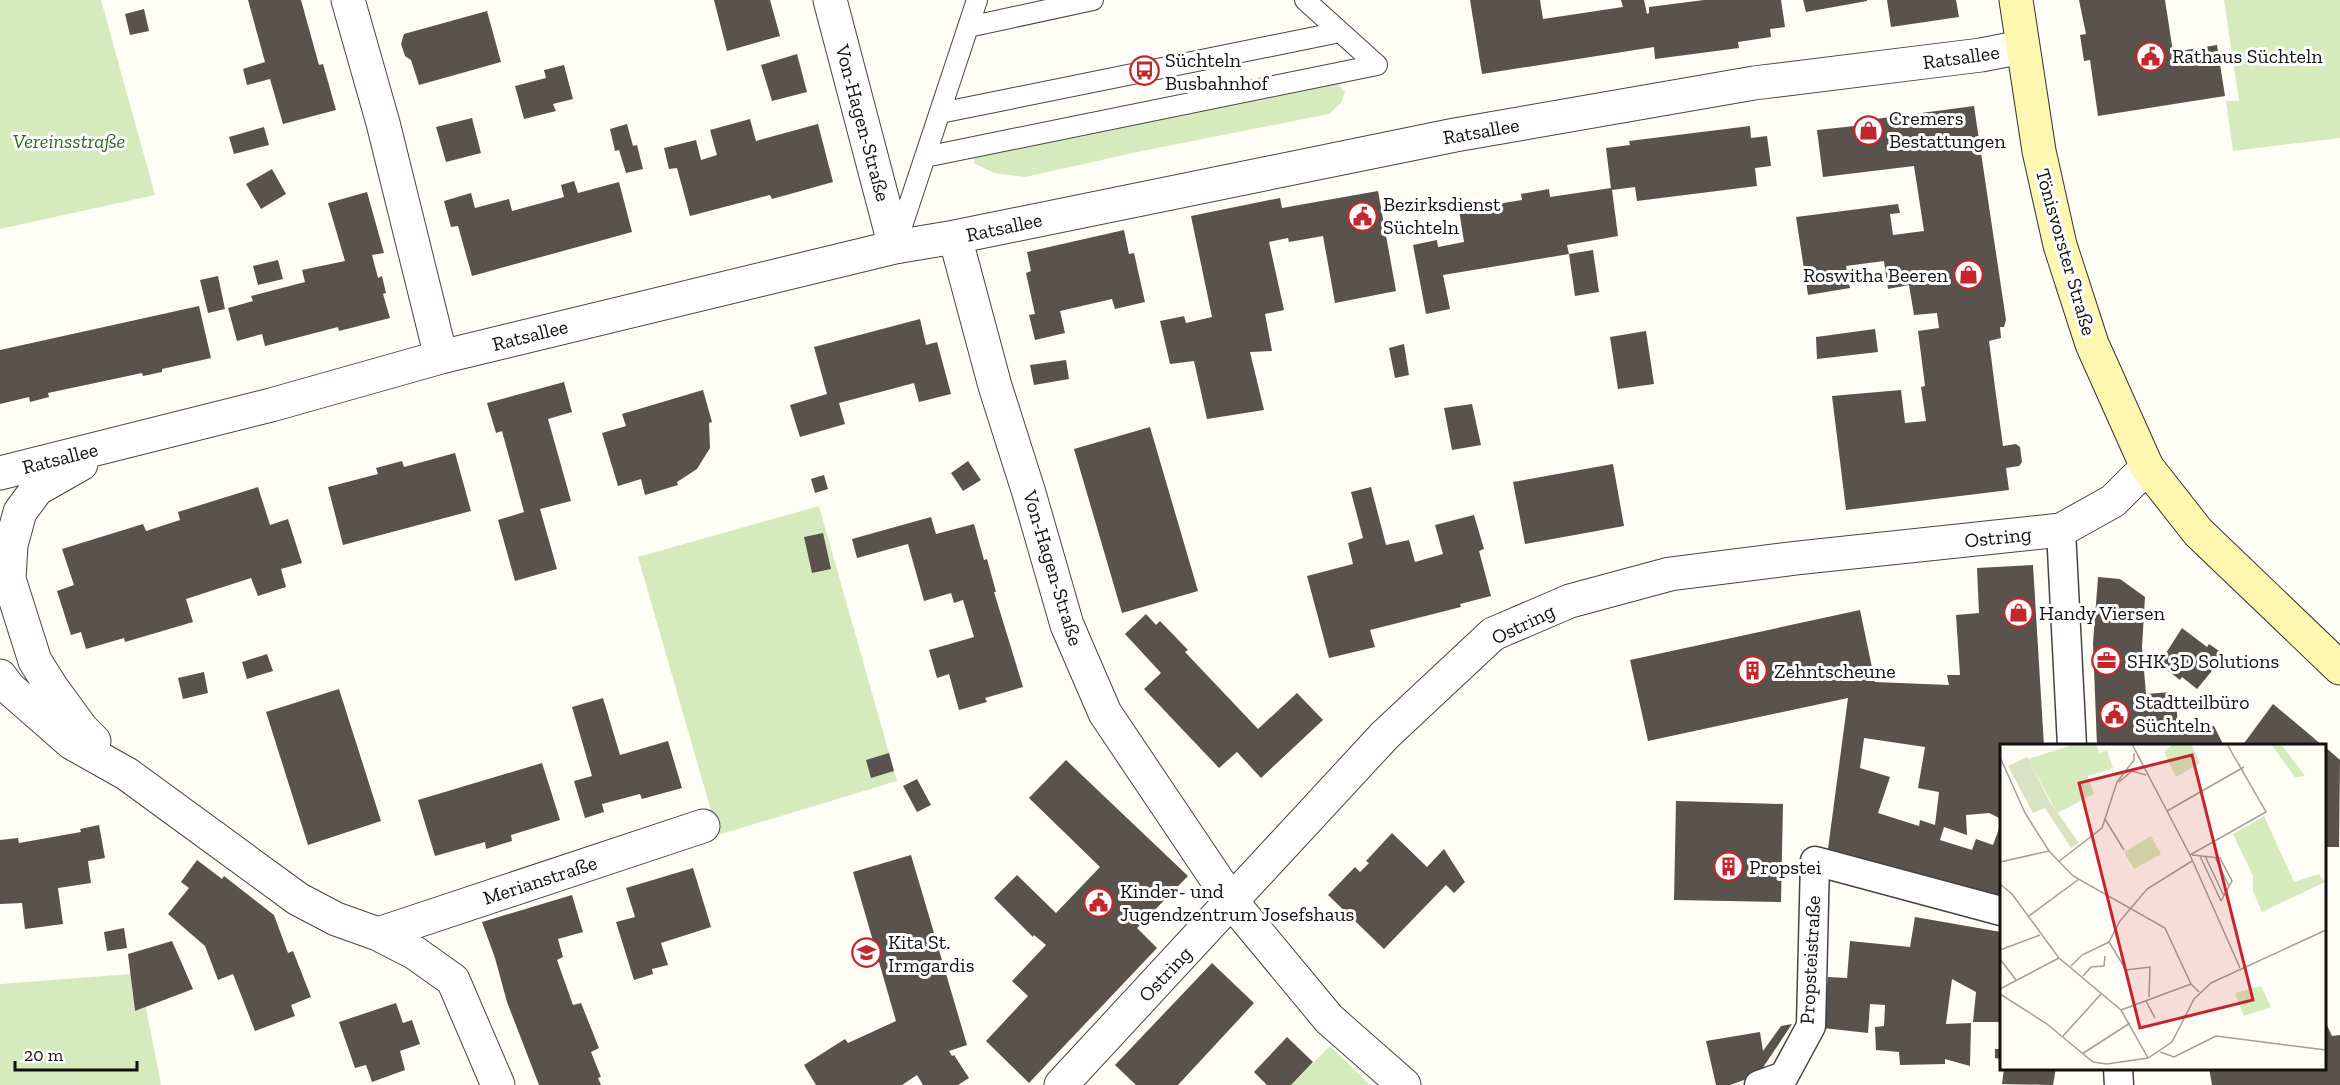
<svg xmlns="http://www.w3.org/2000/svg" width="2340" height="1085" viewBox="0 0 2340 1085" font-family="'Zilla Slab',serif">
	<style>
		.green { fill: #d5ebbd }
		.building { fill: #5a524d; fill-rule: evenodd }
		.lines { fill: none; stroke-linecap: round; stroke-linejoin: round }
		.service-casing { stroke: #444; stroke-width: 22 }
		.pedestrian-casing { stroke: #444; stroke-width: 31 }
		.minor-casing { stroke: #444; stroke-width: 35 }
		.secondary-casing { stroke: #333; stroke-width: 35 }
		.service { stroke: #fff; stroke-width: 20 }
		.pedestrian { stroke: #fff; stroke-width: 28 }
		.minor { stroke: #fff; stroke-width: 33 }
		.secondary { stroke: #fff6b0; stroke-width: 33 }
		.labels { text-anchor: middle; stroke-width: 6; stroke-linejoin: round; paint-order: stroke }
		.poi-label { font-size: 20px; fill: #111; stroke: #fff; text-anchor: start }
		.street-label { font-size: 20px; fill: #111; stroke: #fff }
		.park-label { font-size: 20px; font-style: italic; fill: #2f6b1f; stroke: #fff }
		.inset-road { fill: none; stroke: #a09f9a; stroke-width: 1.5 }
		.view { fill: #c4262e; fill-opacity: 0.15; stroke: #c4262e; stroke-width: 3 }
		.inset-edge { fill: none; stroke: #111; stroke-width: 3 }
	</style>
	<rect width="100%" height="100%" fill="#fffdf5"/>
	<path class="green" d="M0 0H101L155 195 0 229Z
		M2224 0H2340V138L2233 151 2226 101H2239Z
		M1338 84 1345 92 1341 103 1329 114 1142 151 1025 177 994 173 974 163V153Z
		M819 506 897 781 718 835 638 557Z
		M131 974 134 1011 146 1008 161 1085H0V984Z
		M1330 1046 1370 1085H1291Z"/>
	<path class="building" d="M248 0H301L319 65 323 64 336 110 283 124 270 79 247 85 243 69 265 62Z
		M714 0H770L780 36 727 51Z
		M1470 0H1540L1543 19 1623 7 1621 0H1644L1647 14 1649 13V7L1704 0H1781L1785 27 1770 29 1771 37 1738 42 1739 48 1655 59 1654 47 1482 74Z
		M1803 0H1867V1L1806 12Z
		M1887 0H1956L1959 17 1891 27Z
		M2079 0H2165L2173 52 2217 45 2225 96 2098 116 2090 60 2084 61 2080 35 2086 34Z
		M144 9 149 31 130 35 125 14Z
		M487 11 501 62 419 85 411 60 405 56 401 44 404 34Z
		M797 54 807 92 772 101 761 65Z
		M564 65 573 99 553 104 556 111 524 119 515 86 546 78 544 70Z
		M1974 106 2006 320 2004 327H2000L2001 338 1989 341 1996 395 2003 446 2016 444 2020 447 2022 462 2019 466 2006 468 2009 490 1846 510 1832 396 1901 390 1905 423 1926 421 1921 387 1925 386 1918 331 1939 328 1937 313 1914 315 1909 285 1888 289 1884 261 1846 266 1850 288 1808 295 1796 217 1898 204 1900 213 1890 214 1893 235 1924 231 1914 166 1823 177 1817 130 1864 125 1868 120Z
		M472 118 481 153 446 162 436 127Z
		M750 119 756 141 818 124 833 182 772 199 770 195 690 216 677 168 669 169 664 148 696 140 701 160 717 155 710 130Z
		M627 124 633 146 637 145 643 169 626 173 619 150 615 151 610 129Z
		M1750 126 1751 138 1767 136 1771 166 1755 168 1757 186 1637 201 1635 187 1612 190 1618 236 1567 245 1569 254 1593 250 1599 292 1575 296 1569 254 1443 275 1450 309 1426 314 1413 245 1437 240 1438 247 1464 242 1459 210 1522 200 1521 194 1549 189 1550 197 1611 188 1606 148 1630 145 1629 141Z
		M264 127 269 145 234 154 229 137Z
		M272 169 286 194 261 209 246 184Z
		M574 181 578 193 619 182 632 232 472 276 458 226 451 227 444 201 471 193 475 208 509 199 512 211 564 197 561 185Z
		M1378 191 1396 291 1335 303 1323 236 1289 242 1288 238 1269 242 1284 310 1265 314 1272 351 1250 352 1264 410 1207 419 1194 361 1170 364 1160 321 1184 316 1186 323 1212 317 1191 216 1280 198 1282 208Z
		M367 192 384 253 372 255 378 278 382 276 386 293 383 294 390 318 339 331 338 327 265 346 262 334 237 341 228 308 253 301 251 296 305 282 302 270 345 261 328 203Z
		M1124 230 1129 254 1134 253 1145 302 1115 309 1112 299 1060 311 1065 333 1035 340 1029 315 1035 314 1026 273 1031 271 1027 252Z
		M278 260 283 279 258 285 253 266Z
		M218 276 225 309 208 313 200 280Z
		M199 306 211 358 162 369V372L143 376 142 373 48 393 49 397 30 402 29 397 0 404V350Z
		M920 319 926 345 937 342 951 394 919 402 914 383 839 403 845 424 800 437 790 405 827 394 814 347Z
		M1875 329 1878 352 1817 359 1816 337Z
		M1646 331 1654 384 1618 389 1610 337Z
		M1404 344 1409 375 1395 378 1389 348Z
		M1066 360 1069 379 1034 385 1030 365Z
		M564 382 572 412 548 419 571 501 540 509 557 569 515 581 498 520 524 512 502 431 496 433 487 403Z
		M703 390 712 422 709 423 710 448 697 469 677 482 678 485 645 495 641 479 618 486 602 433 626 426 622 414Z
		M1472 404 1481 445 1452 450 1444 408Z
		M1150 427 1198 591 1122 613 1074 449Z
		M455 453 471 511 343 545 328 487 378 474 376 468 402 461 404 467Z
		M968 461 981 480 963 491 951 473Z
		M1613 464 1624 526 1525 544 1513 482Z
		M824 475 828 489 815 493 811 479Z
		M258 487 270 525 288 519 302 563 281 569 286 587 258 596 251 578 186 599 193 622 125 642 124 638 86 649 81 632 71 635 57 591 74 585 62 549 143 524 146 531 180 520 178 512Z
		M1371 487 1386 545 1409 540 1415 562 1443 554 1435 525 1474 515 1484 549 1479 551 1491 596 1460 604 1461 607 1370 630 1375 647 1329 658 1307 576 1353 564 1348 543 1363 538 1351 492Z
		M931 517 936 534 974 524 984 560 987 559 996 592H994L1023 687 985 698 987 702 959 710 949 674 937 678 929 650 974 637 963 600 954 603 951 593 924 601 908 544 857 558 852 539Z
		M823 533 831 569 812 573 804 537Z
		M2033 565 2044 746H2001V819L1989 813 1966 815 1967 835 1944 827 1940 840 1972 850 1976 839 1993 845 2001 823V904L1828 849 1848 698 1648 741 1630 660 1860 610 1875 682 1949 685 1947 675H1960L1956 615 1979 613 1977 568ZM1864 738 1925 747 1918 788 1939 792 1935 825 1920 820 1919 826 1878 813 1890 777 1860 768Z
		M2098 577 2120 579 2145 597 2142 647 2146 694 2170 692V696H2176L2178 729 2214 726 2224 746H2097L2093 643Z
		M1146 614 1156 625 1160 621 1188 650 1185 652 1258 729 1297 693 1323 720 1261 778 1237 752 1219 768 1144 689 1161 673 1125 634Z
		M2182 628 2207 647 2209 644 2225 655 2197 689 2182 677 2180 680 2159 664Z
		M267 654 273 671 247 679 242 662Z
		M204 672 208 693 183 699 178 678Z
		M339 689 381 821 308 845 266 712Z
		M603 698 620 755 668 741 682 788 642 799 640 794 602 804 604 812 585 818 574 781 592 776 572 707Z
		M2273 704 2309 734 2323 746H2242Z
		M2324 746 2340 760 2339 847H2324Z
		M889 753 894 771 871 778 866 760Z
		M1066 760 1188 876 1137 928 1157 948 1029 1083 986 1041 1028 996 1012 981 1046 945 1034 935 1033 937 994 898 1017 875 1056 913 1100 867 1029 798Z
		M542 763 560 820 511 835 512 841 486 849 485 842 435 856 418 800Z
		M917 779 931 805 917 812 903 786Z
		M1676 801 1783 804 1781 902 1674 900Z
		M99 825 105 858 88 861 91 883 58 888 63 924 25 929 22 903 0 904V840L18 838 19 843 81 832 80 829Z
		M1392 833 1427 867 1444 849 1465 882 1454 893 1446 885 1384 949 1328 895 1355 867 1360 872 1369 863 1366 861Z
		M911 855 967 1045 949 1051 952 1056 954 1055 969 1078 958 1085H923L917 1075 902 1085H816L804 1065 845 1039 848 1043 896 1021 879 962 864 966 859 945 873 941 853 872Z
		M197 860 222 879 224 876 274 915 288 953 293 951 311 997 291 1005 295 1016 255 1031 233 974 218 980 205 946 168 914 189 888 181 882Z
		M693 868 711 927 661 943 668 965 652 969 653 974 634 980 616 922 635 917 626 888Z
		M572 895 583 932 558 939 563 957 557 960 573 1005 581 1003 599 1048 591 1052 601 1077 598 1078 601 1085H539L507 1002 495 958 482 922Z
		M1915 917 2001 932V1022H1973L1976 992 1952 979 1946 1024 1971 1023 1970 1066 1945 1059V1064L1900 1065 1899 1052 1876 1050 1875 1027 1884 1026 1885 1005 1870 1004 1868 1033 1823 1028 1828 977 1847 978 1850 941 1910 947Z
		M124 928 127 948 107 951 104 932Z
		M172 941 193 989 135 1011 128 954Z
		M1212 963 1254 1003 1178 1085H1136L1115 1065Z
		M396 1003 403 1023 412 1020 420 1044 400 1051 405 1070 372 1082 366 1065 355 1068 339 1022Z
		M2324 1019 2332 1036 2340 1035V1085H2212L2209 1068H2324Z
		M1792 1024 1758 1075 1730 1085H1716L1706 1041 1760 1032 1763 1051 1781 1026Z
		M1287 1037 1313 1062 1291 1085H1267L1254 1072Z
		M1995 1049H2001V1059L1995 1058Z
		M2004 1068H2056L2053 1085 2002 1084Z"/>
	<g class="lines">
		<defs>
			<path id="service" d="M1305 0 1377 65
				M968 27 1093 0
				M940 113 1340 32
				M925 157 1377 65
				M896 244 977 0"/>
			<path id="pedestrian" d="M2061 530 2072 746
				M2118 1068 2119 1085
				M1759 1085 1784 1076 1811 1026 1815 861 2001 911"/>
			<path id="minor" d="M348 0 383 123 441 357
				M830 0 895 247
				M955 237 995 386 1029 493 1067 625 1105 713 1232 902 1329 1019 1404 1085
				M81 464 37 489 20 512 11 545 9 579 35 661 52 688 82 729 94 741
				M0 473 271 405 441 357 895 247 955 237 1455 135 1754 83 1981 55 2022 47
				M0 676 9 688 72 743 127 774 298 899 336 919 378 934 415 953 453 980 498 1085
				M378 934 703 826
				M1061 1085 1385 735 1493 634 1570 601 1670 574 1797 558 2061 530 2113 501 2147 467"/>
			<path id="secondary" d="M2016 0 2039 151 2060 245 2092 344 2147 467 2198 532 2340 668"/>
		</defs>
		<use href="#service" class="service-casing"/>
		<use href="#pedestrian" class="pedestrian-casing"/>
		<use href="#minor" class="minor-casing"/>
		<use href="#secondary" class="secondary-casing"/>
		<use href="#service" class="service"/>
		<use href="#pedestrian" class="pedestrian"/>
		<use href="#minor" class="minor"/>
		<use href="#secondary" class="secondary"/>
	</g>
	<defs>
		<symbol id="civic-ring" viewBox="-11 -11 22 22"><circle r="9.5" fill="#fff" stroke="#c4262e" stroke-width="1.5"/><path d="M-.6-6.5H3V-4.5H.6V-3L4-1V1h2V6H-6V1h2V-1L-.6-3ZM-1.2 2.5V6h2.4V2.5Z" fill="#c4262e"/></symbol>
		<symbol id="bus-ring" viewBox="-11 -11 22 22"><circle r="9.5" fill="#fff" stroke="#c4262e" stroke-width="1.5"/><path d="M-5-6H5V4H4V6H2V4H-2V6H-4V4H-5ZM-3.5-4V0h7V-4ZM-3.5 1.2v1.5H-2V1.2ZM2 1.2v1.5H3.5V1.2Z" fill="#c4262e"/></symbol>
		<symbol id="shop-ring" viewBox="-11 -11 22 22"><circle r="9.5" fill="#fff" stroke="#c4262e" stroke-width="1.5"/><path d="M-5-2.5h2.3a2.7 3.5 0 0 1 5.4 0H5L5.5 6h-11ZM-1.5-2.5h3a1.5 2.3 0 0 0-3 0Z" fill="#c4262e"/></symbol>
		<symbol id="office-ring" viewBox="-11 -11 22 22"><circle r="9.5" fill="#fff" stroke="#c4262e" stroke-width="1.5"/><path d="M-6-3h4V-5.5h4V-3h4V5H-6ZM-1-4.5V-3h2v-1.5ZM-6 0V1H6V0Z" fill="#c4262e"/></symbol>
		<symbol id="building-ring" viewBox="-11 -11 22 22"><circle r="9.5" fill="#fff" stroke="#c4262e" stroke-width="1.5"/><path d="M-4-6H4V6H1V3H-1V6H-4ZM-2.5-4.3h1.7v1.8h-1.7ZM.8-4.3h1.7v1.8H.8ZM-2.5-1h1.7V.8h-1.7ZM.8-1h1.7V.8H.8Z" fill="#c4262e"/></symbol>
		<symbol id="school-ring" viewBox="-11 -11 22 22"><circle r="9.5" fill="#fff" stroke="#c4262e" stroke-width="1.5"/><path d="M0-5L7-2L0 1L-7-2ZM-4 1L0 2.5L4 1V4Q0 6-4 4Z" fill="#c4262e"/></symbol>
	</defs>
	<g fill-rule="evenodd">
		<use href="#civic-ring" x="2134" y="40" width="33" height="33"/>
		<use href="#bus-ring" x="1128" y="54" width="33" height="33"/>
		<use href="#shop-ring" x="1852" y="114" width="33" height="33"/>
		<use href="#civic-ring" x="1346" y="200" width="33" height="33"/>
		<use href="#shop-ring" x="1952" y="258" width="33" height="33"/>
		<use href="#shop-ring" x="2002" y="596" width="33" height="33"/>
		<use href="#office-ring" x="2090" y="644" width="33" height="33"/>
		<use href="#building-ring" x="1736" y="654" width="33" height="33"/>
		<use href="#civic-ring" x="2098" y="698" width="33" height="33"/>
		<use href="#building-ring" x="1712" y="850" width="33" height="33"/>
		<use href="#civic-ring" x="1082" y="886" width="33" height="33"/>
		<use href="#school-ring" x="850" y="936" width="33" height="33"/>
	</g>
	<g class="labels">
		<g class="poi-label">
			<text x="2172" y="63">Rathaus Süchteln</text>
			<text x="1165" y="67">Süchteln<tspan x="1165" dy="23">Busbahnhof</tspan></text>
			<text x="1889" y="125">Cremers<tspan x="1889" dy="23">Bestattungen</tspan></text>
			<text x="1383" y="211">Bezirksdienst<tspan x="1383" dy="23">Süchteln</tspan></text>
			<text x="1948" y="282" text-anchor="end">Roswitha Beeren</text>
			<text x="2039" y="620">Handy Viersen</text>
			<text x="2127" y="668">SHK 3D Solutions</text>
			<text x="1774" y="678">Zehntscheune</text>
			<text x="2135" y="709">Stadtteilbüro<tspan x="2135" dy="23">Süchteln</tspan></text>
			<text x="1749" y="874">Propstei</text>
			<text x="1120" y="898">Kinder- und<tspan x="1120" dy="23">Jugendzentrum Josefshaus</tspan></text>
			<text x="888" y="949">Kita St.<tspan x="888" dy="23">Irmgardis</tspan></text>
		</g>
		<g class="street-label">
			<text transform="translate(1961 57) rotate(-8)" y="7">Ratsallee</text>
			<text transform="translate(863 123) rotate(75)" y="7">Von-Hagen-Straße</text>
			<text transform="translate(1481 131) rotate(-10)" y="7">Ratsallee</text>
			<text transform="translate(1004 227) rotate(-12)" y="7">Ratsallee</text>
			<text transform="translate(2066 252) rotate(74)" y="7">Tönisvorster Straße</text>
			<text transform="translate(530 335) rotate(-14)" y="7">Ratsallee</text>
			<text transform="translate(60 458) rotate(-14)" y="7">Ratsallee</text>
			<text transform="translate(1998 537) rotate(-6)" y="7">Ostring</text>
			<text transform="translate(1053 568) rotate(73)" y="7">Von-Hagen-Straße</text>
			<text transform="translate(1523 624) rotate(-26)" y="7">Ostring</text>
			<text transform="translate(540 880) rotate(-18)" y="7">Merianstraße</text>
			<text transform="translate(1810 960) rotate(-87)" y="7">Propsteistraße</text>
			<text transform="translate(1165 974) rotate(-47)" y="7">Ostring</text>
		</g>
		<g class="park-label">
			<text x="69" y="148">Vereinsstraße</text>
		</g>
	</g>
	<g transform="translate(2000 744)">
		<rect width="326" height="326" fill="#fffdf5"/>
		<path d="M75 0H96L99 9 107 6 113 24 88 32 94 50 57 69 28 15ZM173 0H191L200 19 176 33 164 8ZM271 0H281L305 32 295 33ZM264 72 294 138 319 130 325 138 262 168 253 147V132L233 90ZM151 92 161 110 134 125 124 108ZM261 242 271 263 244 272 235 249Z" fill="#d5ebbd"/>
		<path d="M27 13 51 60 79 99 71 104 45 64 33 69 8 22Z" fill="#d9e3c4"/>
		<path class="inset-road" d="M132 0 190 111 240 224M0 13 25 69 49 107M119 38 132 27 146 31M167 67 244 23M105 75 124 106M190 111 266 68 227 0M192 111 220 114 232 137 221 157M200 112 221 157M205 112 224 152M215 113 229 142M0 118 49 107 73 132 165 184 191 240 199 248M58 118 102 84 117 38 134 16V9M0 140 12 150 59 214 121 266 148 314M29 172 79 135M0 206 40 191M0 215 16 236M71 222 82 211 109 198M83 232 91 223 104 222 105 212M0 245 59 214M0 250 47 280 93 318 107 320 148 314 172 298 194 255 211 239 326 186M149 253 150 223 126 226 109 198 120 177 147 145 192 117M146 257 155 274M121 266 191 240M63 292 102 249M160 308 174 313 216 292 326 306M82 310 130 279"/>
		<path class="view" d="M192 11 253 256 140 284 79 39Z"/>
		<rect width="326" height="326" class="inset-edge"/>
	</g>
	<path d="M15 1061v9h122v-9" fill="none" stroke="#111111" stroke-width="3"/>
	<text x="24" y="1061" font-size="18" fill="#111111" stroke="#ffffff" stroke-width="4.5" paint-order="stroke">20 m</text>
</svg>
